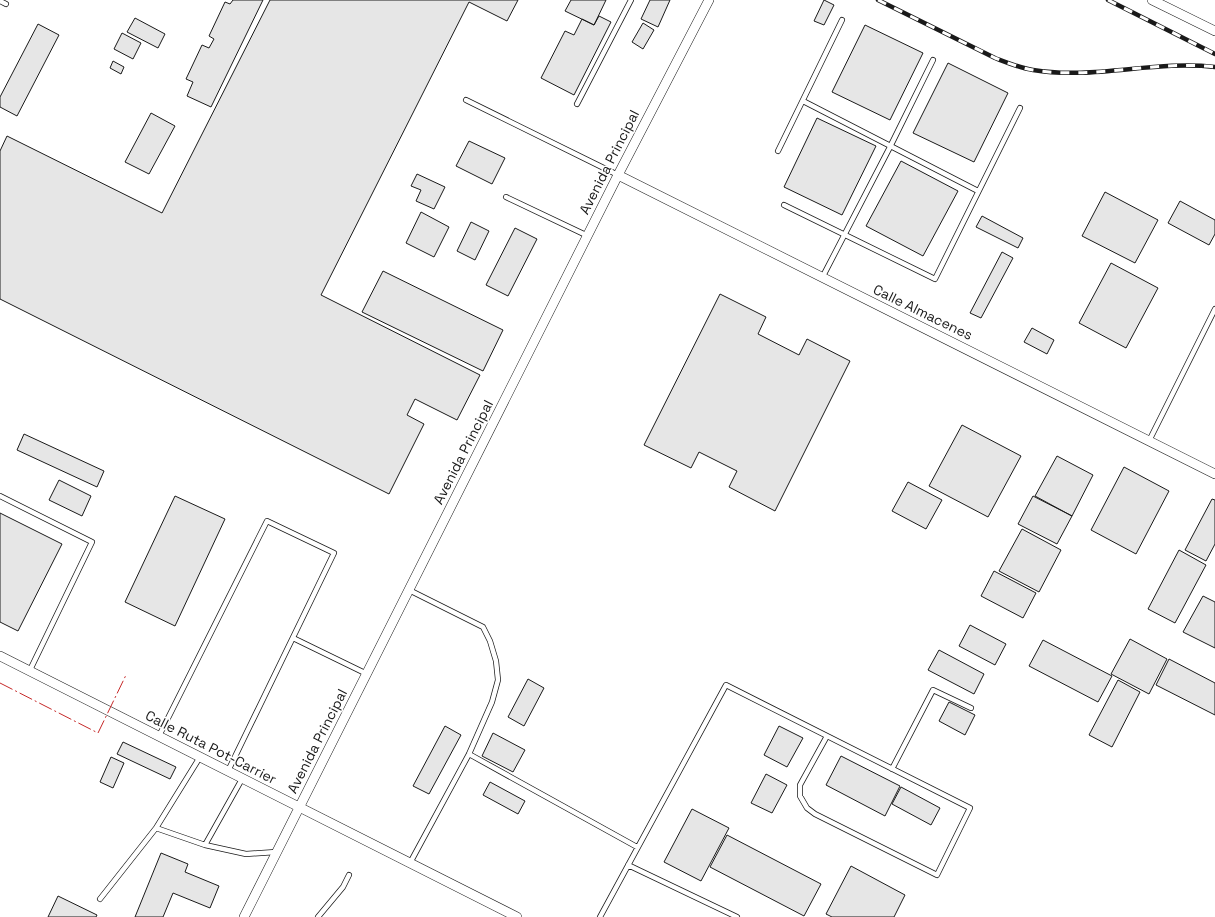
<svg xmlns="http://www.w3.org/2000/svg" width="1215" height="917" viewBox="0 0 1215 917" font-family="'Space Grotesk',sans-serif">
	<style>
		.building { fill: #e6e6e6; stroke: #1a1a1a }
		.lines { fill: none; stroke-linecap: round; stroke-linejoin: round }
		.lane-casing { stroke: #1a1a1a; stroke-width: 6 }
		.street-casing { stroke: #1a1a1a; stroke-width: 10 }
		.lane { stroke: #fff; stroke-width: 4.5 }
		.street { stroke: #fff; stroke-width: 9 }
		.rail-casing { stroke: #1a1a1a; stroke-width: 4.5 }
		.rail { stroke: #fff; stroke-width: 3; stroke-dasharray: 9; stroke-linecap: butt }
		.power { stroke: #c62828; stroke-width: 1; stroke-dasharray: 14 3 2 3; stroke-linecap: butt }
		.labels { text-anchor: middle; stroke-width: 3; stroke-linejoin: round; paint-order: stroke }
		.street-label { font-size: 14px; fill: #1a1a1a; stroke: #fff }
	</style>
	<rect width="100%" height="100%" fill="#fff"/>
	<path class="building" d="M233 0H263L211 107 187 96 193 82 186 79 202 45 209 48 214 39 209 36 225 2 230 4Z
		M270 0H518L507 21 469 2 321 295 480 375 457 420 415 399 407 415 424 424 389 494 0 299V151L7 136 162 213Z
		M571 0H606L594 25 565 11Z
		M650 0H670L658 27 641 19Z
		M824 0 834 5 824 25 814 21Z
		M599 16 611 22 574 95 541 78 565 31 574 35 582 19 594 25Z
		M135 18 165 34 158 48 127 32Z
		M643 23 654 30 643 49 632 42Z
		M38 24 59 35 17 116 0 107V97Z
		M865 25 923 53 890 120 832 92Z
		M122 33 141 43 133 59 114 49Z
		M113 61 124 67 121 74 110 68Z
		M948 63 1008 93 974 162 913 133Z
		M151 113 175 126 149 174 125 162Z
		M817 118 876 146 842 215 784 187Z
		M469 141 505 158 492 184 456 166Z
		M901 161 958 191 923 256 866 226Z
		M417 174 445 187 434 209 416 201 421 190 411 186Z
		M1105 192 1158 220 1135 263 1082 236Z
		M1180 201 1215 220V234L1209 245 1168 223Z
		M421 212 449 227 434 257 406 243Z
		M982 216 1023 238 1018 248 976 227Z
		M471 222 489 231 475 260 457 251Z
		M515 228 537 239 508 296 486 285Z
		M1002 252 1013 258 981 318 970 313Z
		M1111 263 1158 288 1126 348 1079 323Z
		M383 271 503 330 483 371 362 312Z
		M720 294 766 317 758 334 799 355 807 339 850 361 775 511 729 487 737 471 699 452 691 468 644 445Z
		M1032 328 1054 340 1047 354 1024 342Z
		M962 425 1021 456 988 517 929 486Z
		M24 434 104 471 97 487 17 450Z
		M1057 456 1093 475 1072 516 1035 496Z
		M1124 467 1169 491 1136 554 1091 530Z
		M59 480 91 496 82 516 49 500Z
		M908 482 942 500 926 529 892 511Z
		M175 496 225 519 175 626 125 602Z
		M1033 496 1072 516 1057 544 1018 524Z
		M1212 499 1215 500V544L1206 561 1185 550Z
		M0 513 62 544 18 631 0 622Z
		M1022 529 1061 550 1039 592 999 571Z
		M1179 550 1206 565 1175 623 1148 609Z
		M994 571 1036 593 1023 618 981 596Z
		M1203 596 1215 602V648L1183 632Z
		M970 625 1006 644 995 665 959 646Z
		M1130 639 1167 659 1149 694 1111 674Z
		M1043 640 1112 676 1098 702 1029 666Z
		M939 650 984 674 974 694 928 670Z
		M1169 659 1215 683V715L1156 685Z
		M528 679 544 688 524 726 508 717Z
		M1118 680 1140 692 1112 747 1089 735Z
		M949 702 975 715 965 735 939 721Z
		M445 726 461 735 429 794 413 786Z
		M779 726 803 738 787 767 764 755Z
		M493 733 525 750 513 772 482 756Z
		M123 742 176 767 170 779 117 754Z
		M841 756 900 786 885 816 826 785Z
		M111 757 124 763 113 788 100 782Z
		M766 774 787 785 772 813 751 803Z
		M490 782 525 801 518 814 483 795Z
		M901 787 940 808 931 825 892 804Z
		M692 809 729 828 701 881 664 862Z
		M727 835 821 884 804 916 710 867Z
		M161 853 188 864 185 872 219 886 210 908 173 893 163 917H135Z
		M851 866 905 895 894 917H832L826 914Z
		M58 896 97 915 96 917H48Z"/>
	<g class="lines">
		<defs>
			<path id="lane" d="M0 1 6 4
				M466 100 618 175
				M803 101 978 191
				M577 104 631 0
				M778 151 842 20
				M506 197 588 236
				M784 205 935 279 1020 108
				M822 278 890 147 933 60
				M1149 441 1215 309
				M0 496 92 542 30 670
				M409 590 483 627 490 641 496 661 498 680 492 702 469 754 410 863
				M293 638 367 674
				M159 736 267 521 334 553 228 771
				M469 754 637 847
				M892 769 933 690 971 708
				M156 828 200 757
				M205 845 246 854 276 852
				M628 865 737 917
				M100 899 156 828 205 845 242 779
				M318 917 343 887 349 875
				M600 917 726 685 970 808 937 875 815 814 807 808 800 796V785L827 736"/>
			<path id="street" d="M1152 0 1215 31
				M618 175 1215 474
				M0 656 517 917
				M244 917 618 175 709 0"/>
		</defs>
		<use href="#lane" class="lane-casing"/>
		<use href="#street" class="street-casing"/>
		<use href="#lane" class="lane"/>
		<use href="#street" class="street"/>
		<defs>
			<path id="rail" d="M878 0 995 58C1008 63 1020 68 1033 70 1094 80 1154 60 1215 67
				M1108 0 1215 54"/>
		</defs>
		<use href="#rail" class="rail-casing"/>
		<use href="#rail" class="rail"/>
		<path class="power" d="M0 683 98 733 126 675"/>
	</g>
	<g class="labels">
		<g class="street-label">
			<text transform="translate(609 162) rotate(-63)" y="5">Avenida Principal</text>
			<text transform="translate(923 312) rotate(26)" y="5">Calle Almacenes</text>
			<text transform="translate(463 452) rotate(-63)" y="5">Avenida Principal</text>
			<text transform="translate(317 741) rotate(-63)" y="5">Avenida Principal</text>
			<text transform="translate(211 747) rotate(27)" y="5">Calle Ruta Pot-Carrier</text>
		</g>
	</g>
</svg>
